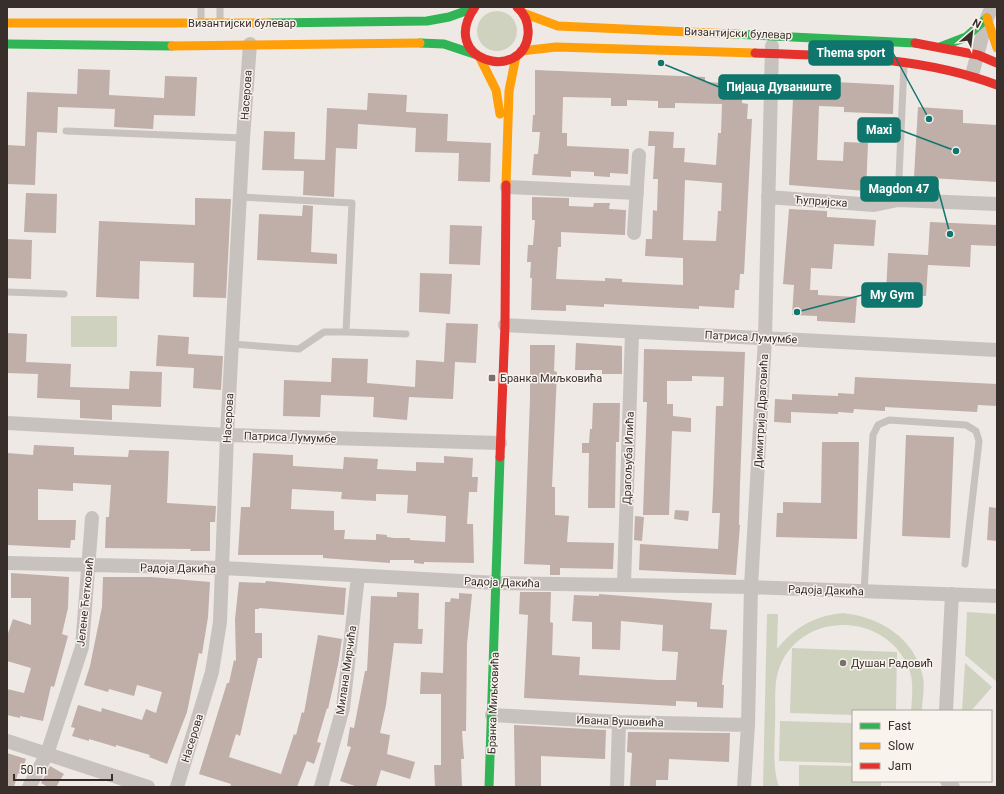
<svg xmlns="http://www.w3.org/2000/svg" width="1004" height="794" viewBox="0 0 1004 794" font-family="Roboto,sans-serif">
	<style>
		.green { fill: #d0d2c0 }
		.building { fill: #c0aea8; fill-rule: evenodd }
		.lines { fill: none; stroke-linecap: round; stroke-linejoin: round }
		.lane { stroke: #c7c2be; stroke-width: 7 }
		.street { stroke: #c7c2be; stroke-width: 14 }
		.fast { stroke: #30b455; stroke-width: 9 }
		.slow { stroke: #ff9f0a; stroke-width: 9 }
		.jam { stroke: #e5322d; stroke-width: 9 }
		.poi-dot { fill: #78706c; stroke: #f9f3ee; stroke-width: 1.5 }
		.labels { text-anchor: middle; stroke-width: 3; stroke-linejoin: round; paint-order: stroke }
		.street-label { font-size: 11px; fill: #382f2b; stroke: #f9f3ee }
		.poi-label { font-size: 11px; fill: #382f2b; stroke: #f9f3ee; text-anchor: start }
		.leader { fill: none; stroke: #0f766e; stroke-width: 1.5 }
		.callout-dot { fill: #0f766e; stroke: #f9f3ee; stroke-width: 1.5 }
		.callout { fill: #0f766e; stroke: #0f766e; stroke-width: 1.5 }
		.callout-label { font-size: 12px; text-anchor: middle; font-weight: bold; fill: #fff }
	</style>
	<rect width="100%" height="100%" fill="#eee9e5"/>
	<path class="green" d="M477 31a20 20 0 1 1 40 0a20 20 0 1 1-40 0Z
		M71 316H117V347H71Z
		M967 612 997 614V682L965 655Z
		M843 613C880 617 915 638 923 677 925 688 922 700 922 711H911C912 697 914 682 909 669 887 612 803 610 780 666 773 683 776 705 775 724 775 745 772 767 779 787H763L767 614H778L777 649C795 627 814 616 843 613Z
		M792 648 897 652 896 711H853V715L790 713Z
		M965 663 992 687 971 711H962Z
		M780 721 853 723V763L779 761Z
		M799 765 853 766V781H881V787H799Z"/>
	<path class="building" d="M78 69 110 70 109 95 164 98 165 76 197 77 195 116 154 115 153 129 114 127 115 109 58 107 57 133 37 132 35 185 7 184V145L25 146 27 92 77 94Z
		M535 70 705 77V82L743 84 742 103 748 104 747 119H752L744 274H740L739 290H735L734 308 699 306V309L604 304V307L566 305V311L531 310 532 278H530L531 262H527L528 245H533L535 220H532V197L569 198V206L593 207 594 203H610L609 209 626 210 625 235 561 232V247H558L556 279 605 281V278L622 279V282L683 285V258L645 256 646 239H652L653 210 657 211 658 179H653L655 146H648L649 131 674 132 673 148H685L684 162 716 165 718 133H721L722 104 675 103V108H658V101L627 100V106H611V98L563 97 562 133H567V146L629 149 628 174 610 173V177L594 176V172L571 171V177L532 175 534 154H538L540 132H532L533 115H535ZM685 180 722 183 721 211H718L716 241 683 240Z
		M794 77 835 79V82L894 85 893 114 844 112V107L819 106 817 160 843 161 844 142 868 143 866 191 789 185Z
		M368 93 407 95 406 112 448 114 447 141 491 143 490 182 458 181 459 153 415 152 416 128 358 124 357 149 336 148 334 197 303 195 304 171 262 170 264 131 295 132 294 159 325 160 327 108 367 110Z
		M918 107 963 110V123L997 125V182L914 177Z
		M26 193 57 194 56 233 24 232Z
		M195 198 231 199 226 298 193 297 194 263 140 261 139 299 96 297 99 221 195 225Z
		M303 205 313 206 311 252 337 254V264L257 260 259 214 302 216Z
		M789 209 827 211V217L876 220 874 246 834 244 832 269 811 268 810 290H818V295L857 297 855 323 817 321V316L792 315 794 285 783 284Z
		M930 222 997 225V246L971 245 970 267 928 265 926 296 886 295 888 253 928 255Z
		M450 225 482 226 480 265 449 264Z
		M7 239 32 240 31 279 7 278Z
		M420 273 452 274 450 314 419 312Z
		M446 323 478 324 476 363 455 362 453 399 409 397 407 420 373 417 374 397 321 395 320 417 283 416 284 380 331 382 332 358 368 359 367 383 415 387 416 360 444 362Z
		M7 333 27 334 26 362 71 364 70 387 129 389 130 371 162 372 161 407 112 405V420L80 418V400L37 398 38 374 7 373Z
		M158 335 189 337 188 354 223 356 221 390 193 388 194 368 156 366Z
		M576 343 622 346V374H602V370H575Z
		M530 345H555L554 371 557 372 552 487H555V515L569 516 567 542 614 543 613 569 560 568V575H550V565L524 564 530 399Z
		M644 349 745 352 740 484 739 525H740L736 575 639 570 640 544 718 549 720 513H712L713 493 716 406H723L724 377 692 376V381H667V404H673V416L691 418V432L672 431 669 515H643L647 402H643Z
		M855 377 997 384V406L978 405 977 412 885 407V411L854 409 853 413 838 412V414L791 412V423L774 422 775 399 792 400V394L838 396V393L854 394Z
		M593 403H620L619 442H616L615 508H588L589 453H582V443H589L590 429H592Z
		M906 435 954 437 950 538 902 536Z
		M822 442H859L857 539 776 537 777 513H783V502L821 503Z
		M34 445 74 447V455L128 457 129 450 169 451 167 503 216 506 215 522H210V551H190L191 549 105 548 106 517H109L111 485 73 483V491L38 489V520H76L75 540H71L70 548 7 545V453L33 455Z
		M253 453 293 455V466L343 469 344 457 378 459 377 469 416 471V462L444 463V456L473 458 472 477H478L477 492H469L467 524H473L474 563 424 562V564L414 563V560H390V563L323 558V555H238L241 507H250ZM292 489 342 492 341 499 376 501V494L408 495 407 513 446 516 445 542 410 540V538H394L387 537V535L376 534V540L344 539 345 530H334V511L291 509Z
		M989 507 997 508V541L987 540Z
		M675 510 689 511 688 521 674 519Z
		M635 516 644 517 642 541 634 540Z
		M11 573 69 577 68 608 62 634 68 636 54 687 51 686 43 721 20 716V718L7 715V689L24 693 31 668 7 661V636L13 619 31 625V598H11Z
		M103 577H151L210 582 208 617 202 654 199 653 187 712 167 764 149 757 150 755 116 745V747L89 739V741L72 736 75 728 71 727 78 705 101 712 102 708 142 720 146 709 156 713 162 692 137 685 134 696 109 689 108 692 84 685 90 666 102 607Z
		M266 581 346 588 344 615 259 608V609H255V633H262V658H258L240 736 236 734 229 757 281 774 294 734 296 735 302 712 304 713 318 635 342 639 338 665 328 709 327 708 317 742 321 743 314 764 307 761 297 787H230L231 784 199 774 227 683H229L234 660 236 661 235 619 239 582 265 583Z
		M397 592 419 593 418 629H423L422 644 394 643 386 705 380 733 390 735 387 754 415 762 410 779 381 770 376 787H358L340 781 351 747 347 746 350 727 354 728 365 671H367L371 596 397 597Z
		M520 592H551L550 622 553 623 552 655 580 657 579 675 658 680H676L678 652 662 651 663 625 621 621 620 650 592 649V622L572 621 574 595 599 596V594L712 603 710 629 727 630 722 685H724L723 708 697 707V702L676 701V706L524 698 528 615 519 614Z
		M459 593 472 594 467 644 466 731H462L464 759H461L462 787H435L434 765H441V694H420L421 672 443 673 445 602H450L451 598 459 599Z
		M514 725 606 730 605 759 541 756V787H515Z
		M628 732 730 733 729 762 669 759 668 780H656V787H630L632 753 627 752Z
		M7 753 26 759 21 774 18 773 14 787H7Z
		M50 766 64 774 56 787H48L41 783Z"/>
	<g class="lines">
		<path class="lane" d="M201 23V7
			M220 24V7
			M66 131 243 138
			M898 200 904 64
			M7 292 64 294
			M346 332 406 334
			M232 344 299 349 324 332H346L352 203 240 197
			M864 592 873 435 878 425 889 420 966 425 976 431 979 441 965 564"/>
		<path class="street" d="M972 75 987 18 992 7
			M507 187 637 193
			M768 197 874 205 898 200 997 204
			M634 233 639 155
			M505 325 997 350
			M7 423 227 435 500 443
			M7 563 223 568 497 583 751 587 997 596
			M624 584 632 332
			M946 711 952 594
			M492 715 619 722 748 725
			M7 741 148 787
			M947 781 953 787
			M29 787 47 754 82 647 92 518
			M177 787 212 672 220 622 227 435 243 138 250 44
			M321 787 343 708 358 576
			M617 787 619 722
			M744 787 748 725 751 587 765 338 772 46"/>
		<path class="fast" d="M269 23 427 21 449 17 474 8
			M733 34 915 43
			M420 43 444 44 474 54
			M7 44 172 46
			M940 47 966 37 987 18
			M489 787 500 457"/>
		<path class="slow" d="M523 13 558 26 733 34
			M987 18 997 48
			M7 23H269
			M172 46 420 43
			M521 51 556 47 755 53
			M480 58 496 90 500 114
			M506 185 509 91 516 56"/>
		<path class="jam" d="M475 7C437 61 523 83 528 35 529 24 525 14 517 7
			M915 43 978 55 997 63
			M755 53C836 56 920 56 997 85
			M500 457 505 325 506 185"/>
	</g>
	<g class="poi-dot">
		<rect x="488" y="374" width="8" height="8" rx="2"/>
		<circle cx="843" cy="663" r="4"/>
	</g>
	<g class="labels">
		<g class="street-label">
			<text x="242" y="27">Византијски булевар</text>
			<text transform="translate(738 33) rotate(2)" y="4">Византијски булевар</text>
			<text transform="translate(246 95) rotate(-86)" y="4">Насерова</text>
			<text transform="translate(821 201) rotate(4)" y="4">Ћупријска</text>
			<text transform="translate(751 337) rotate(3)" y="4">Патриса Лумумбе</text>
			<text transform="translate(761 411) rotate(-87)" y="4">Димитрија Драговића</text>
			<text transform="translate(228 418) rotate(-87)" y="4">Насерова</text>
			<text transform="translate(290 437) rotate(2)" y="4">Патриса Лумумбе</text>
			<text transform="translate(628 458) rotate(-88)" y="4">Драгољуба Илића</text>
			<text transform="translate(178 568) rotate(1)" y="4">Радоја Дакића</text>
			<text transform="translate(502 582) rotate(2)" y="4">Радоја Дакића</text>
			<text transform="translate(826 590) rotate(2)" y="4">Радоја Дакића</text>
			<text transform="translate(85 602) rotate(-84)" y="4">Јелене Ћетковић</text>
			<text transform="translate(346 670) rotate(-82)" y="4">Милана Мирчића</text>
			<text transform="translate(493 703) rotate(-88)" y="4">Бранка Миљковића</text>
			<text transform="translate(620 721) rotate(2)" y="4">Ивана Вушовића</text>
			<text transform="translate(192 738) rotate(-73)" y="4">Насерова</text>
		</g>
		<g class="poi-label">
			<text x="500" y="382">Бранка Миљковића</text>
			<text x="851" y="667">Душан Радовић</text>
		</g>
	</g>
	<path class="leader" d="M929 119L893 53M661 63L719 87M956 151L900 130M950 234L938 189M797 312L862 295"/>
	<g class="callout-dot">
		<circle cx="929" cy="119" r="4"/>
		<circle cx="661" cy="63" r="4"/>
		<circle cx="956" cy="151" r="4"/>
		<circle cx="950" cy="234" r="4"/>
		<circle cx="797" cy="312" r="4"/>
	</g>
	<g class="callout">
		<rect x="809" y="41" width="84" height="24" rx="4"/>
		<rect x="719" y="75" width="121" height="24" rx="4"/>
		<rect x="858" y="118" width="42" height="24" rx="4"/>
		<rect x="861" y="177" width="77" height="24" rx="4"/>
		<rect x="862" y="283" width="60" height="24" rx="4"/>
	</g>
	<g class="callout-label">
		<text x="851" y="57">Thema sport</text>
		<text x="779" y="91">Пијаца Дуваниште</text>
		<text x="879" y="134">Maxi</text>
		<text x="899" y="193">Magdon 47</text>
		<text x="892" y="299">My Gym</text>
	</g>
	<rect width="1004" height="794" fill="none" stroke="#382f2b" stroke-width="16"/>
	<rect x="852" y="710" width="140" height="72" fill="#f9f3ee" stroke="#aca5a0"/>
	<rect x="860" y="723" width="20" height="6" fill="#30b455" stroke="#aca5a0"/>
	<text x="888" y="730" font-size="12" fill="#382f2b">Fast</text>
	<rect x="860" y="743" width="20" height="6" fill="#ff9f0a" stroke="#aca5a0"/>
	<text x="888" y="750" font-size="12" fill="#382f2b">Slow</text>
	<rect x="860" y="763" width="20" height="6" fill="#e5322d" stroke="#aca5a0"/>
	<text x="888" y="770" font-size="12" fill="#382f2b">Jam</text>
	<g transform="translate(972 32) rotate(28)" stroke="#f9f3ee" stroke-width="3" paint-order="stroke">
	<path d="M0-3L7 15L0 10L-7 15Z" fill="#382f2b"/>
	<text y="-6" font-size="11" font-weight="bold" text-anchor="middle" fill="#382f2b">N</text>
	</g>
	<path d="M14 774v6h98v-6" fill="none" stroke="#382f2b" stroke-width="2"/>
	<text x="20" y="774" font-size="12" fill="#382f2b" stroke="#f9f3ee" stroke-width="3" paint-order="stroke">50 m</text>
</svg>
